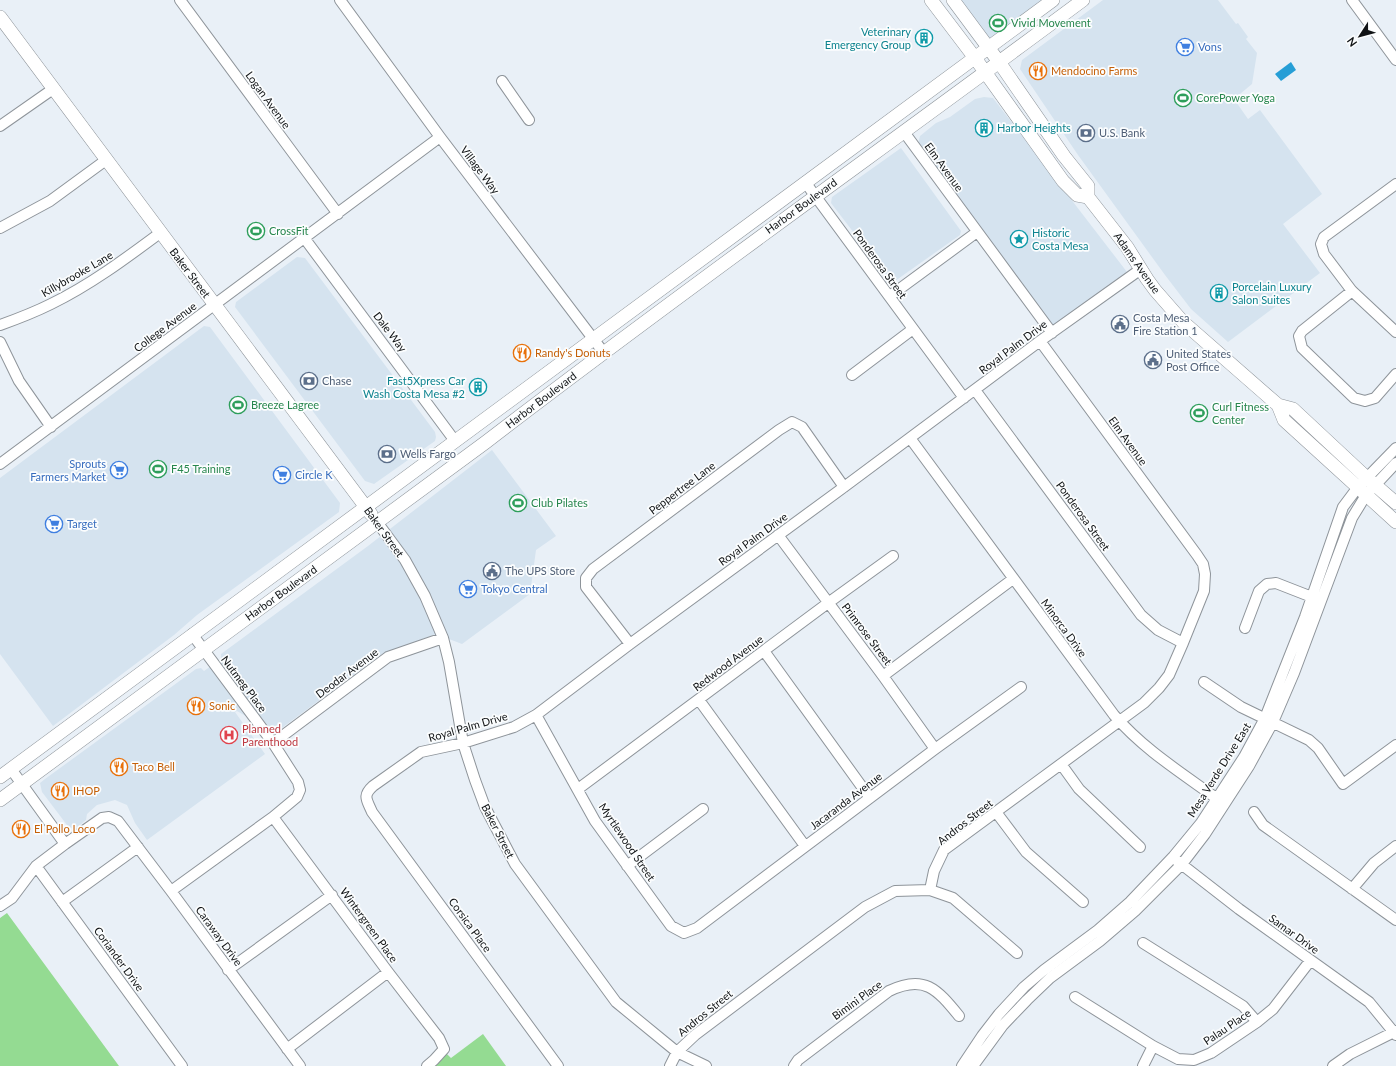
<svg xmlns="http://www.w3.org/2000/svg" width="1396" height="1066" viewBox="0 0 1396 1066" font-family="Lato,sans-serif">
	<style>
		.built { fill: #d5e3ef }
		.green { fill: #94db92 }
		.water { fill: #269ed6 }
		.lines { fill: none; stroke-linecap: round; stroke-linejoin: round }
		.minor-casing { stroke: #8e949a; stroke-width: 12 }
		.major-casing { stroke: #8e949a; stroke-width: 14 }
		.minor { stroke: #fff; stroke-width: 10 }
		.major { stroke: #fff; stroke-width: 13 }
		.labels { text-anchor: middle; stroke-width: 3.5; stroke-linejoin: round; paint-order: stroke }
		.leisure-label { font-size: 11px; fill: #27864d; stroke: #fbfdfe; text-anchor: start }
		.culture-label { font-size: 11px; fill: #0d838f; stroke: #fbfdfe; text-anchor: start }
		.shop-label { font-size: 11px; fill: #366cbe; stroke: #fbfdfe; text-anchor: start }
		.food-label { font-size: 11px; fill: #c56008; stroke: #fbfdfe; text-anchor: start }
		.street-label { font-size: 11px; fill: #101315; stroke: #fbfdfe }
		.service-label { font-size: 11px; fill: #4e5e75; stroke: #fbfdfe; text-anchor: start }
		.health-label { font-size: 11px; fill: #be3a42; stroke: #fbfdfe; text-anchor: start }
	</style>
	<rect width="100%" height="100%" fill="#e9f0f7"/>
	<path class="built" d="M958 0H1044L988 41Z
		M1103 0H1218L1236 24 1238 23 1248 37 1246 39 1257 53 1252 84 1234 99 1248 119 1260 110 1322 194 1283 224 1320 273 1228 342 1191 309 1165 275 1078 155 1020 69 1022 60Z
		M984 97 993 98 1127 272 1053 326 976 227 918 144 920 136 936 123 950 117 975 99Z
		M901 148 961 231 960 235 895 281 890 280 831 203 832 197Z
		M297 257 305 258 435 432 436 437 435 441 374 484 365 481 235 307 236 302Z
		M204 326 210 327 340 503 339 512 197 615 174 635 53 726 0 654V478Z
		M492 450 556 536 536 550 530 594 462 644 436 634 382 654 275 733 237 711 235 712 265 754 147 840 135 823 127 805 115 800 97 805 87 814 86 820 75 829 71 828 67 825 42 792 40 783 45 779 196 669 201 668 204 671 221 659V654L368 546Z"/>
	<path class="green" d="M7 913 119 1066H0V918Z
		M483 1034 506 1066H428L446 1053 451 1058Z"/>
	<path class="water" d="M1291 62 1296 70 1281 81 1275 74Z"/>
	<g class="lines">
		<defs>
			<path id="minor" d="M180 0 338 214
				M340 0 440 137 604 353
				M1352 0 1396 60
				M502 81 529 120
				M0 126 53 89
				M904 132 1052 333
				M805 182 964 398
				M1396 184 1324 237 1321 244 1324 254 1352 291 1396 332
				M0 228 50 201 106 160
				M305 239 455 441
				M1352 291 1302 331 1299 336 1302 348 1354 398 1365 401 1375 398 1396 374
				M890 296 977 232
				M0 325C17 319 35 312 51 304 90 285 125 259 160 233
				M0 342 19 381 51 427
				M852 375 913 329
				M975 390 1141 615 1158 630 1183 643
				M910 438 1114 715C1145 751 1185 775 1223 803
				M0 464 440 137
				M377 522 405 560 425 596 443 638 449 662 463 743 475 780 485 807 515 864 616 1002 677 1052 706 1066
				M778 535 883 676 935 749
				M1245 628 1259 591 1267 584 1276 583 1317 599
				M630 644 586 587V578L593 569 779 430 792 422 802 427 844 487
				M764 651 870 798
				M883 676 1013 579
				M1204 682 1241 707 1309 740 1318 748 1343 784 1396 745
				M699 700 805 846
				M536 715 595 821 671 926 684 933 697 928 935 749 1021 687
				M273 743 388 657 443 638
				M1061 764 1079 789 1140 847
				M11 769 65 844
				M578 789 828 603 893 556
				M996 812 1026 852 1083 902
				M1254 812 1263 825 1396 920
				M273 817 388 972 439 1038 444 1049 434 1060 427 1066
				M1176 860 1239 909 1369 1002 1396 1035
				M36 866 182 1066
				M627 866 703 809
				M1352 889 1374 863 1396 846
				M930 890 953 898 1017 953
				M171 891 273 817 297 797 300 790 298 782 273 743 192 634
				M62 902 138 847
				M0 906 12 898 36 866 65 844 102 818 109 817 118 821 171 891 300 1066
				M1143 943 1243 1006 1257 1022
				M228 970 332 895
				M1075 997 1153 1046 1178 1059 1194 1060 1211 1053 1257 1022 1273 1009 1310 961
				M287 1049 388 972
				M558 1066 372 812C367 800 362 796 373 786L421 752 463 743 514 727 536 715 630 644 844 487 1040 341 1141 269
				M670 1066 677 1052 695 1035 865 907 895 891 930 890 934 871 944 850 1144 703 1159 688 1169 675 1183 643 1204 591 1205 574 1203 564 1197 555 1040 341
				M794 1066 798 1060 889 991C924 974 937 989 959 1016
				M962 1066 982 1036 999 1014 1024 987 1044 970 1098 930 1130 902 1173 857 1201 823 1244 757 1265 718 1305 617 1343 507 1358 487 1396 448
				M973 1066 1003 1025 1027 1000 1050 978 1100 941 1135 911 1182 864 1205 834 1249 766 1273 722 1294 673 1352 518 1366 495 1396 463
				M1143 1066 1153 1046
				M1333 1066 1350 1054 1396 1031"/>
			<path id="major" d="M931 0 975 58 1063 181 1077 195 1088 197
				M953 0 999 62 1064 156 1088 186V197L1127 247 1147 279 1155 290 1183 322 1278 405 1293 409 1367 478 1396 503
				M0 17 371 514
				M1278 405 1284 420 1396 522
				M0 777 1053 0
				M0 800 486 442C682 291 884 148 1083 0"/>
		</defs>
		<use href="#minor" class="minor-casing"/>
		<use href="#major" class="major-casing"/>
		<use href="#minor" class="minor"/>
		<use href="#major" class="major"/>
	</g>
	<defs>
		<symbol id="stadium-ring" viewBox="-11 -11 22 22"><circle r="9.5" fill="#fbfdfe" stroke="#2e9e5b" stroke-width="1.5"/><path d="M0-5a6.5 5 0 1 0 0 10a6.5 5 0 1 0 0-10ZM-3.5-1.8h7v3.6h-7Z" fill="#2e9e5b"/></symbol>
		<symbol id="building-ring" viewBox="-11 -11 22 22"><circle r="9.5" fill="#fbfdfe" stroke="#0f9aa8" stroke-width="1.5"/><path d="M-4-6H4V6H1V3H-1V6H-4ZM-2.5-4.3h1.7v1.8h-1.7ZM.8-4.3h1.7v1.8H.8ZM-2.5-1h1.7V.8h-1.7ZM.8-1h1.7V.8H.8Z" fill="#0f9aa8"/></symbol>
		<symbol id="supermarket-ring" viewBox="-11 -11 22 22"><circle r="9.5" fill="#fbfdfe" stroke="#3f7fe0" stroke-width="1.5"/><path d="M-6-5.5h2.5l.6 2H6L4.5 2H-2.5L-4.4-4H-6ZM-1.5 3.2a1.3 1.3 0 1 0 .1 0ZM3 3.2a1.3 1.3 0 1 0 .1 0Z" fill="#3f7fe0"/></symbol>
		<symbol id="restaurant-ring" viewBox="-11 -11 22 22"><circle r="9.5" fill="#fbfdfe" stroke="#e8710a" stroke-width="1.5"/><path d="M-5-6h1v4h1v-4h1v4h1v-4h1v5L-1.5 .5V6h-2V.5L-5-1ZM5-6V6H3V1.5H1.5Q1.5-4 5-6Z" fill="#e8710a"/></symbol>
		<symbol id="bank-ring" viewBox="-11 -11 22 22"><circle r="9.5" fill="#fbfdfe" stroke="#5c6f8a" stroke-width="1.5"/><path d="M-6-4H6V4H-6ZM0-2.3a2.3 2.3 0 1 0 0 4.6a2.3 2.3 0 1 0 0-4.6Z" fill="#5c6f8a"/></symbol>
		<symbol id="sight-ring" viewBox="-11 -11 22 22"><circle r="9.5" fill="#fbfdfe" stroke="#0f9aa8" stroke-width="1.5"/><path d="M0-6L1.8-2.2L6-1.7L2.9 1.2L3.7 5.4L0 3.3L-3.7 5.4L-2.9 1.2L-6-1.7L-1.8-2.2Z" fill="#0f9aa8"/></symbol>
		<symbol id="civic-ring" viewBox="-11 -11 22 22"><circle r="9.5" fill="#fbfdfe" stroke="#5c6f8a" stroke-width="1.5"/><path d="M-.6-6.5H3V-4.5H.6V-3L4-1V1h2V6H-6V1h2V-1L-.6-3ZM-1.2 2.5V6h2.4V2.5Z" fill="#5c6f8a"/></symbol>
		<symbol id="hospital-ring" viewBox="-11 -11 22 22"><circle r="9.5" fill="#fbfdfe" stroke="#e0444e" stroke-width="1.5"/><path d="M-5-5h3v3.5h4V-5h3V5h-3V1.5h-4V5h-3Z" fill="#e0444e"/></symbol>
	</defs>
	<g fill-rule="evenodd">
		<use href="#stadium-ring" x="988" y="13" width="20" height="20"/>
		<use href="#building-ring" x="914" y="28" width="20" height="20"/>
		<use href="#supermarket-ring" x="1175" y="37" width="20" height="20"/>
		<use href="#restaurant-ring" x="1028" y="61" width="20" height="20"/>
		<use href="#stadium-ring" x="1173" y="88" width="20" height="20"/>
		<use href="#building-ring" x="974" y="118" width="20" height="20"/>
		<use href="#bank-ring" x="1076" y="123" width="20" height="20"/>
		<use href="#stadium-ring" x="246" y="221" width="20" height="20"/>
		<use href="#sight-ring" x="1009" y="229" width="20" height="20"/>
		<use href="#building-ring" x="1209" y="283" width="20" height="20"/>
		<use href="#civic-ring" x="1110" y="314" width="20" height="20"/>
		<use href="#restaurant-ring" x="512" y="343" width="20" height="20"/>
		<use href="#civic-ring" x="1143" y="350" width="20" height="20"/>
		<use href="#bank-ring" x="299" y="371" width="20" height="20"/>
		<use href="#building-ring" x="468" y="377" width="20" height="20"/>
		<use href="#stadium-ring" x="228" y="395" width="20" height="20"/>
		<use href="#stadium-ring" x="1189" y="403" width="20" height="20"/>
		<use href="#bank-ring" x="377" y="444" width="20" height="20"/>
		<use href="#stadium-ring" x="148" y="459" width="20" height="20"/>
		<use href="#supermarket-ring" x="109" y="460" width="20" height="20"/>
		<use href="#supermarket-ring" x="272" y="465" width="20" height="20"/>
		<use href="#stadium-ring" x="508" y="493" width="20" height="20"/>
		<use href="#supermarket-ring" x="44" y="514" width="20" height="20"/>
		<use href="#civic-ring" x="482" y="561" width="20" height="20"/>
		<use href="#supermarket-ring" x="458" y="579" width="20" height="20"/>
		<use href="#restaurant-ring" x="186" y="696" width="20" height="20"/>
		<use href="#hospital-ring" x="219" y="725" width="20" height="20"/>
		<use href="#restaurant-ring" x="109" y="757" width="20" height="20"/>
		<use href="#restaurant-ring" x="50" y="781" width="20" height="20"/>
		<use href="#restaurant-ring" x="11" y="819" width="20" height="20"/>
	</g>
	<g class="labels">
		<g class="leisure-label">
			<text x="1011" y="27">Vivid Movement</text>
			<text x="1196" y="102">CorePower Yoga</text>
			<text x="269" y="235">CrossFit</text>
			<text x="251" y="409">Breeze Lagree</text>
			<text x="1212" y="411">Curl Fitness<tspan x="1212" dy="13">Center</tspan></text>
			<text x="171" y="473">F45 Training</text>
			<text x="531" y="507">Club Pilates</text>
		</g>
		<g class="culture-label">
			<text x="911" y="36" text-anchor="end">Veterinary<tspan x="911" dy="13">Emergency Group</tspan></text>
			<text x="997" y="132">Harbor Heights</text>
			<text x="1032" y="237">Historic<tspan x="1032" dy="13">Costa Mesa</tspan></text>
			<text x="1232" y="291">Porcelain Luxury<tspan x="1232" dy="13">Salon Suites</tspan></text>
			<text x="465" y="385" text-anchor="end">Fast5Xpress Car<tspan x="465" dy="13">Wash Costa Mesa #2</tspan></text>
		</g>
		<g class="shop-label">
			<text x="1198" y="51">Vons</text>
			<text x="106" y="468" text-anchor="end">Sprouts<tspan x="106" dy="13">Farmers Market</tspan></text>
			<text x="295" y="479">Circle K</text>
			<text x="67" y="528">Target</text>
			<text x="481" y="593">Tokyo Central</text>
		</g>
		<g class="food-label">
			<text x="1051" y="75">Mendocino Farms</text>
			<text x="535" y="357">Randy's Donuts</text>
			<text x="209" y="710">Sonic</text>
			<text x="132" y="771">Taco Bell</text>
			<text x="73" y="795">IHOP</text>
			<text x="34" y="833">El Pollo Loco</text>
		</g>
		<g class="street-label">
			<text transform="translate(268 100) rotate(54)" y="4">Logan Avenue</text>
			<text transform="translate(944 167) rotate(54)" y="4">Elm Avenue</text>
			<text transform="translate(480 170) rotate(53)" y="4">Village Way</text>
			<text transform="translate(801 206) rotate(-36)" y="4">Harbor Boulevard</text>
			<text transform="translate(1137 263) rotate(55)" y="4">Adams Avenue</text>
			<text transform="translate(880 264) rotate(54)" y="4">Ponderosa Street</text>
			<text transform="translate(190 273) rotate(53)" y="4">Baker Street</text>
			<text transform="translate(77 274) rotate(-30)" y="4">Killybrooke Lane</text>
			<text transform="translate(165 327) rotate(-37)" y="4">College Avenue</text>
			<text transform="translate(390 332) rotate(53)" y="4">Dale Way</text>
			<text transform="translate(1013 347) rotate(-37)" y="4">Royal Palm Drive</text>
			<text transform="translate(541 400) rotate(-37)" y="4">Harbor Boulevard</text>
			<text transform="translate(1128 441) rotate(54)" y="4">Elm Avenue</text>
			<text transform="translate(682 488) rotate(-37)" y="4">Peppertree Lane</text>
			<text transform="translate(1083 516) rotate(54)" y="4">Ponderosa Street</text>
			<text transform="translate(384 532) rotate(54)" y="4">Baker Street</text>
			<text transform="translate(753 539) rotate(-36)" y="4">Royal Palm Drive</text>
			<text transform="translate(281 593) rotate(-36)" y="4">Harbor Boulevard</text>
			<text transform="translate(1064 628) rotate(54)" y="4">Minorca Drive</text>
			<text transform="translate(867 634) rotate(53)" y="4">Primrose Street</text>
			<text transform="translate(728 663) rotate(-37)" y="4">Redwood Avenue</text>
			<text transform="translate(347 673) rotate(-37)" y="4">Deodar Avenue</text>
			<text transform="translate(244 684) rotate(53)" y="4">Nutmeg Place</text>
			<text transform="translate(468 727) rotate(-16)" y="4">Royal Palm Drive</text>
			<text transform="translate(1219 770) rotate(-58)" y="4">Mesa Verde Drive East</text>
			<text transform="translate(846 801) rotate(-37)" y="4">Jacaranda Avenue</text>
			<text transform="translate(965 822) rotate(-38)" y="4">Andros Street</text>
			<text transform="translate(498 831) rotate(63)" y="4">Baker Street</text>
			<text transform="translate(627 842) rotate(56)" y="4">Myrtlewood Street</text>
			<text transform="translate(369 925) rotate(54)" y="4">Wintergreen Place</text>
			<text transform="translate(470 925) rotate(54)" y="4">Corsica Place</text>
			<text transform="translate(1294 934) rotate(36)" y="4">Samar Drive</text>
			<text transform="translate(219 936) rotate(54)" y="4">Caraway Drive</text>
			<text transform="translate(119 959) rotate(54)" y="4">Coriander Drive</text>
			<text transform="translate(857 1000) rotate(-36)" y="4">Bimini Place</text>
			<text transform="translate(705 1013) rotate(-39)" y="4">Andros Street</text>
			<text transform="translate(1227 1027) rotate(-34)" y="4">Palau Place</text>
		</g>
		<g class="service-label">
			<text x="1099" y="137">U.S. Bank</text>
			<text x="1133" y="322">Costa Mesa<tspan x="1133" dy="13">Fire Station 1</tspan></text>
			<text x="1166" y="358">United States<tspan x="1166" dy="13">Post Office</tspan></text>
			<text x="322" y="385">Chase</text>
			<text x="400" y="458">Wells Fargo</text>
			<text x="505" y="575">The UPS Store</text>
		</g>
		<g class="health-label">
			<text x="242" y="733">Planned<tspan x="242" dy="13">Parenthood</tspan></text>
		</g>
	</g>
	<g transform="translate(1360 36) rotate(234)" stroke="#fbfdfe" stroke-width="3" paint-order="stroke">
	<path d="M0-3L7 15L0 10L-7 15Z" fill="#101315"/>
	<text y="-6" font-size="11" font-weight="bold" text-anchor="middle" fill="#101315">N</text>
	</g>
</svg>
